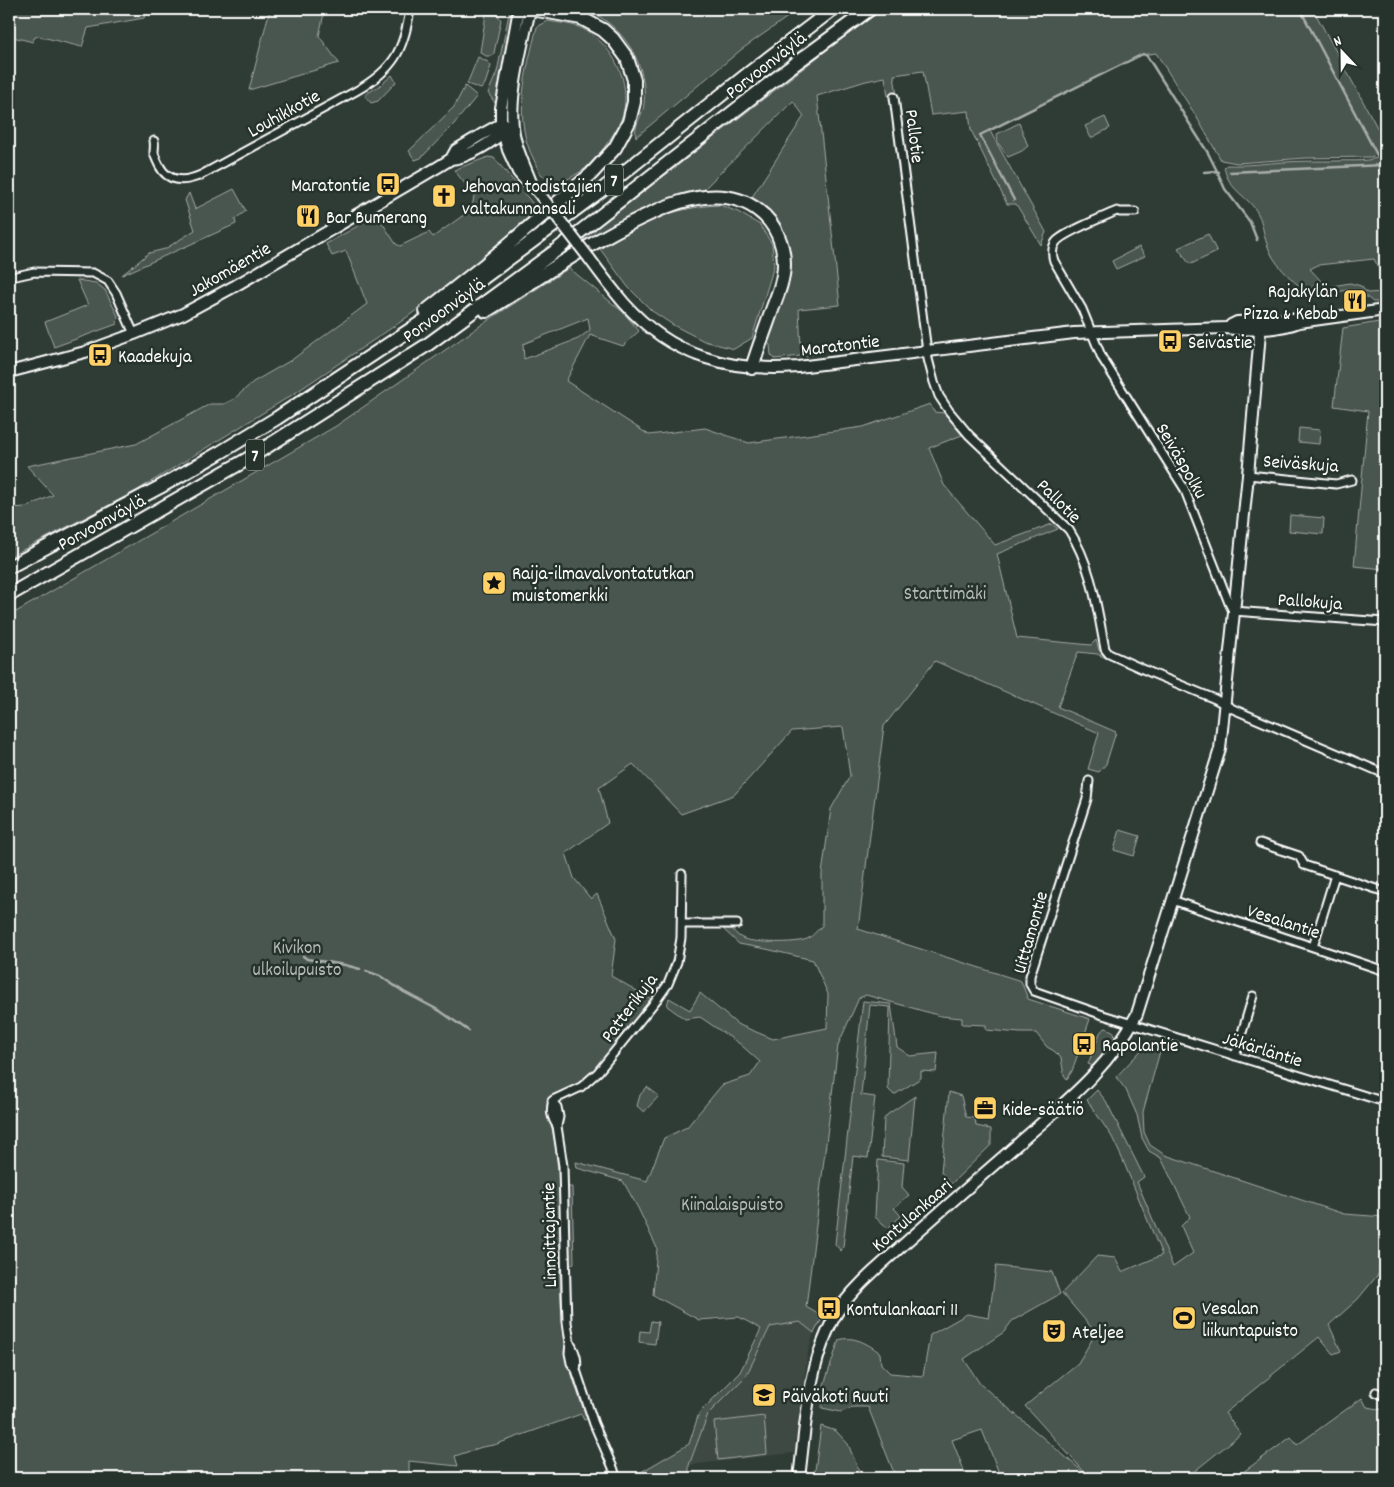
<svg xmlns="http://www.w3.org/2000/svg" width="1394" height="1487" viewBox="0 0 1394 1487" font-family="Dekko,sans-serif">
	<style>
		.built { fill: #3c4842 }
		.green { fill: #4a544f; stroke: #a4aaa7; fill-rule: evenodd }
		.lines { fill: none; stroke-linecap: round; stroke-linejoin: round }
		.stream { stroke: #a9afac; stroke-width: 2.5 }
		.street-casing { stroke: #fff; stroke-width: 11 }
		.secondary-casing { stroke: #fff; stroke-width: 14 }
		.highway-casing { stroke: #fff; stroke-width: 16 }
		.street { stroke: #26332d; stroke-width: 7 }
		.secondary { stroke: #26332d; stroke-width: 10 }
		.highway { stroke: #26332d; stroke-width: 12 }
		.secondary-bridge-casing { stroke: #fff; stroke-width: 14; stroke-linecap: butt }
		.secondary-bridge { stroke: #26332d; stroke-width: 10 }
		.labels { text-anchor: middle; stroke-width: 5; stroke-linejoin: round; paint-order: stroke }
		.shield { fill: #26332d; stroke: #bec2c0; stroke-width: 1 }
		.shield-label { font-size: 18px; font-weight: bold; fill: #fff }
		.street-label { font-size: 19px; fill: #fff; stroke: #26332d }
		.poi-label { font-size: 19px; fill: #fff; stroke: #26332d; text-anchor: start }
		.park-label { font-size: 19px; fill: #b7bbb9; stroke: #26332d }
	</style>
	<rect width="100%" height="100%" fill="#2f3b35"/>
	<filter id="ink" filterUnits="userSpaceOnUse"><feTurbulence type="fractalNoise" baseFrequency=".02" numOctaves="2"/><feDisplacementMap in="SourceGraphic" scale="10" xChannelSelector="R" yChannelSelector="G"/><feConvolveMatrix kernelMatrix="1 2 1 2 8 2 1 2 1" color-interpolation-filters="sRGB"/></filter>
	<g filter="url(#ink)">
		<path class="built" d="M800 1322 814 1333 808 1352 794 1453 689 1465 708 1414 746 1376 770 1327Z"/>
		<path class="green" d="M9 9H147L144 18 88 28 82 47 38 36 34 38 33 42 9 36Z
			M270 9H325L319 36 339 63 249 90Z
			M510 9H515L514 18 498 102 495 103 488 93 497 72Z
			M585 9H799L742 49 636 137C633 125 643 116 644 104 648 63 623 25 585 9Z
			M884 9H1313L1385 142V151L1371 157 1306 158 1237 163 1221 160 1196 116 1156 53 1141 55 990 131 1046 232 1041 245 1016 204H1007L971 130 969 111 931 115 923 71 894 75 897 96H888L885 77 866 81 817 96 840 305 799 309 801 349 819 347 817 354 775 359 771 355 770 345 767 342 787 272 776 224 752 197 804 116 793 101 706 187 701 194 588 243 584 238 850 32Z
			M486 14 498 15 501 20 494 53 492 56H486L480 52Z
			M548 21C558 23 576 24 585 30 614 47 631 81 623 114 619 129 601 153 589 165 581 173 567 179 557 185 552 182 545 178 541 174 538 171 536 164 534 160 512 119 526 70 537 27Z
			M478 57 488 62 491 66 485 84 481 89 467 84Z
			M392 75 396 82 378 101 371 103 365 96 366 94 382 84Z
			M465 86 477 96 454 124 421 158 415 160 409 151 454 107Z
			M1105 117 1110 128 1091 138 1085 126Z
			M1019 123 1028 146 1022 151 1008 157 998 143 997 134Z
			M1385 155V280L1374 259 1318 265 1310 269 1322 282V285L1315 286 1305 291C1290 278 1273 264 1267 244 1263 234 1263 223 1258 214 1249 196 1229 192 1224 167L1227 165C1247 166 1266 163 1285 162 1302 161 1319 161 1336 161 1356 160 1366 163 1385 155Z
			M488 157 494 158 540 212 467 273 399 323 292 395 136 491 9 557V508L27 507 53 495 27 466 136 444 210 404H224L234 399 253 382 293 359 367 304 346 251 332 256 326 244 377 215 396 244 400 246 429 232 433 237 472 209 474 195 454 170Z
			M234 189 246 211 235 219 236 224 122 275 149 253 165 249 195 230 185 200 189 193 195 209Z
			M720 205 738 212 760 225 772 244 774 266 752 338 734 349 704 341 673 325 652 311 628 287 600 249C613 241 626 232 640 225 665 213 693 206 720 205Z
			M1208 234 1217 252 1191 264 1188 262 1178 248Z
			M1139 247 1145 256 1116 269 1112 261Z
			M569 268 623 312 639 331 623 346 590 335 566 381 649 435 705 428 749 443 863 427 930 404 934 412 944 413 962 435 929 448 944 485 995 545 1052 524 1058 529 997 554 1017 638 1091 645 1096 640 1099 650 1106 658 1097 654 1078 652 1058 707 1116 732 1106 764 1099 772 1088 769 1099 733 935 661 884 726 858 929 1021 981 1028 999 1090 1019 1072 1071 1067 1079 1064 1075 1061 1058 1054 1051 1047 1047 1036 1033H1020L986 1030V1025L962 1024V1018L941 1016 866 995 859 998 838 1045 806 1307 823 1317 814 1333 800 1322 770 1327 746 1376 708 1414 689 1465V1478H638L636 1475 689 1444 699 1413 740 1372 761 1329 739 1317 699 1320 653 1295 657 1248 638 1208 623 1181 577 1168 576 1162 647 1181 664 1138 687 1127 722 1085 750 1076 760 1062 740 1044 700 1017 685 1019 667 1006 669 998 690 1010 700 993 737 1024 773 1039 827 1028 828 994 813 960 766 949 739 944 723 929H732C735 933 739 937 744 939 755 943 796 944 807 939 812 937 817 930 822 926V874L831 809 850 776 843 727 792 731 734 795 681 814 633 764 599 788 608 823 566 853 574 878 591 899 597 894 616 939 611 976 653 1000 594 1072 578 1086 554 1094 548 1100 547 1105C550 1120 554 1135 556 1150 564 1214 555 1279 565 1343 569 1370 578 1394 587 1419L584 1420 581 1414 494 1445 482 1447 455 1456 458 1466 409 1461V1478H9V616L336 426 484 323ZM588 318 590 330 578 339 524 359 523 344Z
			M77 280 96 283 105 290 118 316 117 324 54 347 45 322 88 305Z
			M1350 283 1361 286 1367 293 1385 292V302H1373L1359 291 1347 290 1333 293 1328 290 1333 286Z
			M1385 321V569L1354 566 1368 411 1334 406 1343 328Z
			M1299 428 1320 430 1319 444 1298 442Z
			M1290 515 1324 518 1323 534 1289 531Z
			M1120 830 1140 836 1134 856 1114 850Z
			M863 1001 891 1004 897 1047 910 1056 938 1053 936 1072 921 1071V1078L894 1095 888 1089 890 1007 870 1005 861 1095 875 1097 868 1158 853 1156 843 1247 841 1251 835 1244Z
			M1107 1028 1114 1032 1115 1040 1095 1067 1088 1064 1100 1033 1103 1029Z
			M1150 1041 1162 1044 1143 1112 1144 1132 1150 1145 1165 1155 1344 1214 1385 1217V1266L1358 1299 1329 1325 1341 1351 1333 1354 1319 1337 1225 1413 1241 1434 1186 1478H1001L982 1430 952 1440 967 1478H896L868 1407H853L841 1412 822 1408 824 1385 839 1340C853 1335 869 1344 880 1353L881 1364 890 1373 923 1376 930 1335 967 1314 989 1318 996 1266 1052 1272 1060 1294 1012 1321 1004 1332 964 1359 980 1384 1089 1477 1025 1406 1078 1363 1096 1333 1062 1293 1097 1256 1115 1258 1122 1272 1162 1255 1122 1158 1112 1137 1087 1100 1097 1090 1106 1101 1144 1177 1137 1182 1173 1267 1193 1253 1181 1226 1190 1217 1161 1158 1149 1151 1142 1138 1137 1115 1126 1090 1116 1077Z
			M647 1087 659 1096 644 1112 637 1106 640 1095Z
			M949 1092 961 1096 966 1117 975 1118 976 1126 991 1129V1145L951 1184 941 1172Z
			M915 1096 909 1160 882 1157 884 1119 888 1114Z
			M878 1160 904 1163 902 1187 909 1195 894 1208 901 1216 888 1228 875 1217Z
			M568 1187H572L574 1263 570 1266Z
			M651 1321 658 1322 655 1344 639 1342 640 1331 649 1332Z
			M1362 1398 1367 1407 1385 1410V1478H1235L1291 1437 1297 1445Z
			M764 1416 767 1454 718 1460 714 1422Z
			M821 1426 836 1431 848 1444 860 1474 856 1478H814Z"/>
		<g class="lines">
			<path class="stream" d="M1300 9 1385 170
				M1204 172 1217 171 1225 189 1250 222 1257 240
				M1230 172 1383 165
				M1014 200 980 135 1143 54 1147 56 1208 153 1217 171 1219 172
				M303 956 307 959 345 965 360 969
				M366 971 380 976 404 992 440 1011 469 1031"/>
			<defs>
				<path id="street" d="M894 97 928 359 934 382 939 396 949 411 969 435 1069 530C1092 566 1097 608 1105 649L1109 654 1154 674 1215 699 1233 709 1385 774
					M154 141C155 145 154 149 154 153 155 157 157 161 159 165 168 183 185 182 201 175L356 91C393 70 404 51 410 9
					M1135 212H1120L1117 211 1112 213C1099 219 1063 233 1056 242 1052 247 1052 255 1054 261L1082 309 1102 358 1184 488 1229 603 1233 611 1385 622
					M16 276 34 272 93 273 108 281 116 293 134 334
					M1248 475 1336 484 1352 480
					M1089 781 1087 799 1030 976V984L1034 991 1103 1015 1385 1102
					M1260 843 1299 856 1304 865 1385 892
					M1172 900 1385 971
					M682 924H737
					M1313 947 1335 875
					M1235 1056 1253 996
					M552 1101 557 1107 559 1117 557 1126 563 1166 566 1288 567 1322 570 1343 569 1353 571 1363 576 1370 594 1424 614 1470 616 1478
					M557 1126C551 1117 550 1111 553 1100L581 1087 598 1072 658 998 668 984 677 962 681 938 682 874
					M570 1343C576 1353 578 1360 576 1370
					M1376 1392 1385 1396"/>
				<path id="secondary" d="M519 9 501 108V124L508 150 518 172 523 178 533 186 541 196
					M530 9C523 44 507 99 514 134 517 152 526 168 532 185
					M451 159C468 158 494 141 507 129
					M589 258C600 273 612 289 624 303 672 357 729 372 798 367L1074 333 1226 328C1246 331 1280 330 1299 322L1385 310
					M1231 325 1237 322 1291 319
					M9 372 85 352 134 334 183 314 233 287 438 167 451 159 456 150 481 135 501 124 512 125
					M799 1478C806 1423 808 1360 838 1311 848 1296 861 1283 874 1271 919 1230 965 1190 1011 1150 1058 1108 1108 1071 1137 1014L1220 749 1248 475 1261 321"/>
				<path id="highway" d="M426 311 483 266 591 174 615 148 629 122 634 102V80L627 58 613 39 603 30 581 18 532 9
					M486 311C537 280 586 244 641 218 662 208 683 199 705 197 725 195 744 199 759 211 775 223 784 244 784 264 784 279 778 294 773 307 766 328 758 348 752 368
					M9 567 160 487 221 452 277 418 437 312 599 192 749 73 833 9
					M9 595 246 460 427 345 554 252 788 69 870 9"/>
			</defs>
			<use href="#street" class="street-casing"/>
			<use href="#secondary" class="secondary-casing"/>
			<use href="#highway" class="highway-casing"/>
			<use href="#street" class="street"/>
			<use href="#secondary" class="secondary"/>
			<use href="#highway" class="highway"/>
			<defs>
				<path id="secondary-bridge" d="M541 196 589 258"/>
			</defs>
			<use href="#secondary-bridge" class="secondary-bridge-casing"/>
			<use href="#secondary-bridge" class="secondary-bridge"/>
		</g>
	</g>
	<defs>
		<symbol id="bus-square" viewBox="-11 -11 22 22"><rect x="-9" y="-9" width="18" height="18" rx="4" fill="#ffd166" stroke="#26332d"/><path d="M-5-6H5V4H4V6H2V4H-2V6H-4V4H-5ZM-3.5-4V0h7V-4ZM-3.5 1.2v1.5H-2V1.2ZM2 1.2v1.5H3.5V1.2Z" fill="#111"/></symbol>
		<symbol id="church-square" viewBox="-11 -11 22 22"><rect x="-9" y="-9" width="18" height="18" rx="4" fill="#ffd166" stroke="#26332d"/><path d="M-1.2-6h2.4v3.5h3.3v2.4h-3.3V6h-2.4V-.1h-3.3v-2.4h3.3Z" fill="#111"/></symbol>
		<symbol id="restaurant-square" viewBox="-11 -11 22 22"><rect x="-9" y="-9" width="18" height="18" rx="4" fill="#ffd166" stroke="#26332d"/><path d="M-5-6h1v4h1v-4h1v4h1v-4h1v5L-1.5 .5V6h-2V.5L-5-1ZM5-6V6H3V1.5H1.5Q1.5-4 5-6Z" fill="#111"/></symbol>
		<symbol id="sight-square" viewBox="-11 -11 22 22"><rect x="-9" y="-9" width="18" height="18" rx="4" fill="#ffd166" stroke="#26332d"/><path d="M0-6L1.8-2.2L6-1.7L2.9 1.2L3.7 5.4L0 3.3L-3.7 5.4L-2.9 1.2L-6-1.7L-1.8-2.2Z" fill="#111"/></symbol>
		<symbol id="office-square" viewBox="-11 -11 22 22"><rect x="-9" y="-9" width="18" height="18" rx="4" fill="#ffd166" stroke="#26332d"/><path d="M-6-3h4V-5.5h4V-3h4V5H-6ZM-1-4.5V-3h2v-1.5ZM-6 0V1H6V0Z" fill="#111"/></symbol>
		<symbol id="stadium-square" viewBox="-11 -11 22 22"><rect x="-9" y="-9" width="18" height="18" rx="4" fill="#ffd166" stroke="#26332d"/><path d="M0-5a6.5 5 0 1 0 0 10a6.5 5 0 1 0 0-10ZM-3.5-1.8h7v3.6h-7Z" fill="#111"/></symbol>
		<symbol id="theatre-square" viewBox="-11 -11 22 22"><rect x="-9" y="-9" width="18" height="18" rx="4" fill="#ffd166" stroke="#26332d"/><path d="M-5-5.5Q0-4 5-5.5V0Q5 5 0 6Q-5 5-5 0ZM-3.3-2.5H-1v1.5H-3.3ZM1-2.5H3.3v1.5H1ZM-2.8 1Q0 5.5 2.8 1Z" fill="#111"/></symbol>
		<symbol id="school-square" viewBox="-11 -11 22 22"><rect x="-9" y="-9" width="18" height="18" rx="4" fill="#ffd166" stroke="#26332d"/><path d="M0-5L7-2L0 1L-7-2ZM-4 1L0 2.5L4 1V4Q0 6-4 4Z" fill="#111"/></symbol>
	</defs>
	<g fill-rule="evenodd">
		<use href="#bus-square" x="374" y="170" width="28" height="28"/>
		<use href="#church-square" x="430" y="182" width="28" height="28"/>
		<use href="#restaurant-square" x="294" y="202" width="28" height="28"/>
		<use href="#restaurant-square" x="1341" y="287" width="28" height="28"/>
		<use href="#bus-square" x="1156" y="327" width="28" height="28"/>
		<use href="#bus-square" x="86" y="341" width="28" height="28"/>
		<use href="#sight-square" x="480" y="569" width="28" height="28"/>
		<use href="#bus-square" x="1070" y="1030" width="28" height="28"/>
		<use href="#office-square" x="971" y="1094" width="28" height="28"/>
		<use href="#bus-square" x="815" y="1294" width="28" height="28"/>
		<use href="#stadium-square" x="1170" y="1304" width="28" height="28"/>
		<use href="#theatre-square" x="1040" y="1317" width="28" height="28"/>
		<use href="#school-square" x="750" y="1381" width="28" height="28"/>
	</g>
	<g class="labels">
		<g class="shield">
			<rect x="605" y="164.5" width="18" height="31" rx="4"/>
			<rect x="246" y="439.5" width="18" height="31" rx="4"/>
		</g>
		<g class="shield-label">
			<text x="614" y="186">7</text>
			<text x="255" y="461">7</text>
		</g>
		<g class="street-label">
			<text transform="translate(765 64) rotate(-38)" y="7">Porvoonväylä</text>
			<text transform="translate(283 112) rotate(-29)" y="7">Louhikkotie</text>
			<text transform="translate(916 136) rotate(83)" y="7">Pallotie</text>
			<text transform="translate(229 268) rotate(-30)" y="7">Jakomäentie</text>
			<text transform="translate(443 309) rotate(-36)" y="7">Porvoonväylä</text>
			<text transform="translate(840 344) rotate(-7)" y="7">Maratontie</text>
			<text transform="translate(1183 460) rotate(60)" y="7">Seiväspolku</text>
			<text transform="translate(1301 462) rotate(4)" y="7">Seiväskuja</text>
			<text transform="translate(1060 500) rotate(45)" y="7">Pallotie</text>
			<text transform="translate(101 521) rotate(-29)" y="7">Porvoonväylä</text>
			<text transform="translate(1310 600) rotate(4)" y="7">Pallokuja</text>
			<text transform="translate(1284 920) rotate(18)" y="7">Vesalantie</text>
			<text transform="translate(1029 932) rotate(-74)" y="7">Uittamontie</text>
			<text transform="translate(628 1007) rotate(-53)" y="7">Patterikuja</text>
			<text transform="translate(1263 1048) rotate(17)" y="7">Jäkärläntie</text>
			<text transform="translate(911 1214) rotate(-41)" y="7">Kontulankaari</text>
			<text transform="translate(548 1235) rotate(-91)" y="7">Linnoittajantie</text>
		</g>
		<g class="poi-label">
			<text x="370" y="191" text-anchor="end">Maratontie</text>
			<text x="462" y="192">Jehovan todistajien<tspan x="462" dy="22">valtakunnansali</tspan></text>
			<text x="326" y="223">Bar Bumerang</text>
			<text x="1338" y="297" text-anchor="end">Rajakylän<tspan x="1338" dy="22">Pizza &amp; Kebab</tspan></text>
			<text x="1188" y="348">Seivästie</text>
			<text x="118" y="362">Kaadekuja</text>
			<text x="512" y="579">Raija-ilmavalvontatutkan<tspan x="512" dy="22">muistomerkki</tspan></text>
			<text x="1102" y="1051">Rapolantie</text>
			<text x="1002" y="1115">Kide-säätiö</text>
			<text x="1202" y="1314">Vesalan<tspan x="1202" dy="22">liikuntapuisto</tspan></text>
			<text x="846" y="1315">Kontulankaari 11</text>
			<text x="1072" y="1338">Ateljee</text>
			<text x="782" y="1402">Päiväkoti Ruuti</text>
		</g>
		<g class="park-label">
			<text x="945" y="599">Starttimäki</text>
			<text x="297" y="953">Kivikon<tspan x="297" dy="22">ulkoilupuisto</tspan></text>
			<text x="732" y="1210">Kiinalaispuisto</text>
		</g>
	</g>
	<rect width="1394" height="1487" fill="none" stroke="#26332d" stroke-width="30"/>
	<rect x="15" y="15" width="1364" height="1457" fill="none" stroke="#fff" stroke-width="2" filter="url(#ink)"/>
	<g transform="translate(1342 52) rotate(338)" stroke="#26332d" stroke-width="4" paint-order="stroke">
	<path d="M0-4L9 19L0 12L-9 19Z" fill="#ffffff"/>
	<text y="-8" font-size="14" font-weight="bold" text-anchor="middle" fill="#ffffff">N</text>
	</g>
</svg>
